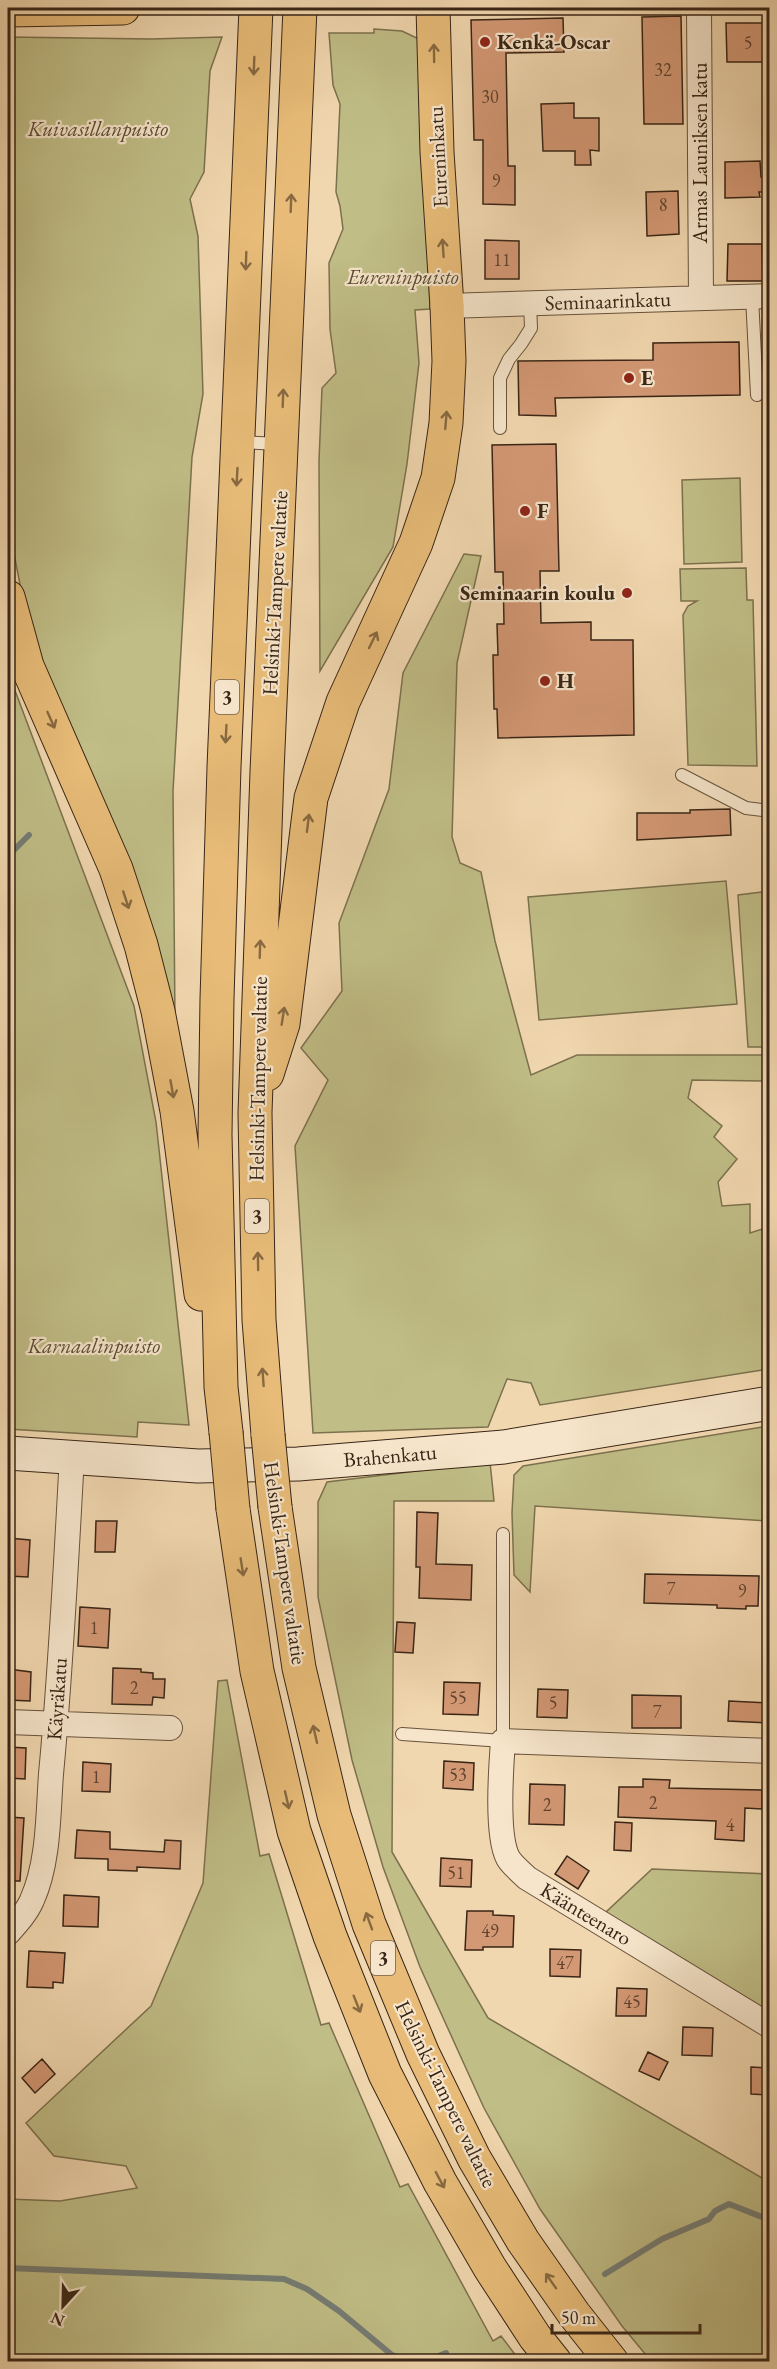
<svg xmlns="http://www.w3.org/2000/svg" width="777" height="2369" viewBox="0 0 777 2369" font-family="'EB Garamond',serif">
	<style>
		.green { fill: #c0bd86; stroke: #7c714e; stroke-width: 1.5 }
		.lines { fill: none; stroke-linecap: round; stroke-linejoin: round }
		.stream { stroke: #757d74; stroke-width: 6 }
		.building { fill: #d39874; stroke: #392516; stroke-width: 1.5 }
		.service-casing { stroke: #67523c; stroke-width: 14 }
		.minor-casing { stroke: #67523c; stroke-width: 26 }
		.secondary-casing { stroke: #392516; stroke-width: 35 }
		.primary-casing { stroke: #392516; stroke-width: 35 }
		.motorway-casing { stroke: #392516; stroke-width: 35 }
		.service { stroke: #f6e5cb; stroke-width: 12 }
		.minor { stroke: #f6e5cb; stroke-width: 24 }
		.secondary { stroke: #f6e5cb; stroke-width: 33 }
		.primary { stroke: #e8bc78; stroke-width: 33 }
		.motorway { stroke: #e8bc78; stroke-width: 33 }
		.motorway-bridge-casing { stroke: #392516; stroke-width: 35; stroke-linecap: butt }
		.motorway-bridge { stroke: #e8bc78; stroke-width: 33 }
		.oneway { stroke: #886942 }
		.poi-dot { fill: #8f2418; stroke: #f6e5cb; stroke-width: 2 }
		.labels { text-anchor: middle; stroke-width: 4.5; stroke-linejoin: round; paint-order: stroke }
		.number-label { font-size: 18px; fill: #60422e }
		.shield { fill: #f6e5cb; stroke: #725f4c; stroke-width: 1.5 }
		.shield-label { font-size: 20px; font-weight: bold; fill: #392516 }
		.poi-label { font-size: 21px; font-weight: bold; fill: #392516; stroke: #f6e5cb; text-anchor: start }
		.park-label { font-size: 21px; font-style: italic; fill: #5b4b32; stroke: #f6e5cb }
		.street-label { font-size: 21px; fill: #392516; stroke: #f6e5cb }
	</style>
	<rect width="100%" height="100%" fill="#f1d7af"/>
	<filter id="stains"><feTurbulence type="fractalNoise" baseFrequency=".00333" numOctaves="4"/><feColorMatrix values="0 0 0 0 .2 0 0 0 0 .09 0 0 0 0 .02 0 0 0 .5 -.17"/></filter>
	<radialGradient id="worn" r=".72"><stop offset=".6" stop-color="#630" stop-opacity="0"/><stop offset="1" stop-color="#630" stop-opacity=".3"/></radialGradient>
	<path class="green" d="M374 29 402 31 421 40 430 309 415 310 419 363 407 464 393 547 320 671 319 461 322 388 336 373 330 329 329 263 343 229 340 206 336 192 340 104 333 85 329 33H374Z
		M8 37 151 39 222 37 210 71 204 172 190 199 198 236 203 394 192 457 173 791 175 1023 41 666 25 610 8 523Z
		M740 478 742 562 684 564 682 480Z
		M464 554 481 556 457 663 452 837 460 863 481 872 495 941 531 1075 577 1055H769V1081L692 1080 688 1098 722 1126 714 1137 737 1159 718 1182 722 1206 750 1204V1233L769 1227V1369L540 1405 531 1383 507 1379 488 1427 313 1433 295 1146 328 1080 301 1048 342 991 339 923 389 789 403 673Z
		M746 568 747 600H753L757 766 688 765 683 615 688 606 697 601H681L680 569Z
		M8 672 134 1006 156 1122 189 1425 138 1422 137 1437 8 1429Z
		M726 881 737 1004 539 1020 528 897Z
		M769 891V1047H748L738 895Z
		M769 1426V1521L535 1506 530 1592 514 1575 512 1513 514 1475 523 1466Z
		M490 1462 494 1501H394L392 1852 488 2018 769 2182V2361H651L622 2326 540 2209 484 2108 420 1967 383 1867 352 1760 318 1597V1502L327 1482Z
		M227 1680 260 1856 269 1854 321 2025 329 2023 400 2187 408 2184 493 2341 501 2336 520 2361H8V2199L60 2201 137 2188 126 2166 54 2156 26 2123 151 2006 203 1883 218 1681Z
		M652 1869 769 1874V2016L605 1913Z"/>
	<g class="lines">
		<path class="stream" d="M8 856 29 835
			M8 2268 284 2279 307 2289 339 2311 392 2355 414 2362
			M605 2274 662 2239 709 2219 715 2211 729 2204 770 2220
			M424 2362 446 2353"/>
	</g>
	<path class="building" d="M681 16 683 124H644L642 17Z
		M563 18 564 52 506 53 508 166H515V205L483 204V140H474L471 20Z
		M726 23H770V62H727Z
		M574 103V118H599V151L590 150 591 165H575V151H543L541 104Z
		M760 161 761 177H770V192H759L760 197 725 198V162Z
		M678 191 679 234 647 236 646 192Z
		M485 240 519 241V279H485Z
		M728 244H762L763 281H727Z
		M739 342 740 395 555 398 556 416 519 415 518 361 653 360V343Z
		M556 444 559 571H540L541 623 591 622V640H633L634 735 498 738 497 709H494L493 655H498L497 624H504L503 572H495L492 445Z
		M730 809 731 835 637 840V813H690V810Z
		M417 1512 438 1513 436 1564 472 1565 471 1600 419 1598 420 1567H416Z
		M96 1521H117L115 1552H95Z
		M8 1538 30 1540 28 1577 8 1576Z
		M645 1574 759 1576 758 1606H746V1609L717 1608V1605L644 1603Z
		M80 1607 110 1609 108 1648 78 1646Z
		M397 1622 415 1623 413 1653 395 1652Z
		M113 1668 141 1669V1672L153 1673V1679H165L164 1698 153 1697 152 1705 112 1704Z
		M8 1669 31 1672 30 1701 8 1700Z
		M444 1682 480 1683 478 1715 443 1714Z
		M538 1689 568 1690 567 1718 537 1717Z
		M632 1695 681 1696V1728H632Z
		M729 1701 770 1703V1723L728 1721Z
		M8 1747 26 1748 25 1779 8 1778Z
		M444 1761 474 1763 473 1790 443 1788Z
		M83 1762 111 1764 110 1792 82 1791Z
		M643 1779 670 1780 669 1788 762 1790V1809L745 1808 744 1841 715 1839 716 1821 618 1817 619 1787H643Z
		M530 1784 565 1785 564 1825 529 1824Z
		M8 1817 24 1818 20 1881H8Z
		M615 1822 632 1823 631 1851 614 1850Z
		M77 1830 110 1832V1849L164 1852 165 1840 181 1841 180 1869 137 1867V1871L108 1870V1859L75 1858Z
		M567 1856 589 1871 578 1889 555 1874Z
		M441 1858 472 1860 471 1887 440 1886Z
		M64 1895 99 1897 98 1927 63 1926Z
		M467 1911H493V1915L514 1916 513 1947H483V1950H465Z
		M550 1949 581 1950 580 1977 550 1976Z
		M29 1951 65 1953 63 1983 53 1982V1988L27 1987Z
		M617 1988 647 1989 646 2016H616Z
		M683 2027 713 2028 712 2056 682 2055Z
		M648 2052 668 2062 659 2080 639 2071Z
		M42 2059 55 2074 35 2093 22 2078Z
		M751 2067 770 2068V2095L751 2094Z"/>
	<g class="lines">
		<defs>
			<path id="service" d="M752 297 757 395
				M500 428V378L509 359 521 344 531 328 530 303
				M240 442 279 444
				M682 775 746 808 770 811
				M402 1734 503 1741V1534"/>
			<path id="minor" d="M699 8 701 298
				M447 306 770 296
				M8 1722 170 1728
				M770 1751 503 1741C501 1768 496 1835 508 1858 512 1865 521 1872 527 1878L770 2026
				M8 1933C17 1923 27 1912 32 1900 49 1862 48 1815 51 1774 61 1669 66 1562 72 1456"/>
			<path id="secondary" d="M8 1453 198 1466 298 1464 504 1447 770 1403"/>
			<path id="primary" d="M433 8 437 152 447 306
				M8 10 123 8"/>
			<path id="motorway" d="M8 597 27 666 116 869 141 945 158 1011 177 1111 201 1294
				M267 1074 283 1024 311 798 343 702 416 543 438 478 446 423 449 361 447 306
				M226 1432 221 1387 215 1135 217 999 224 767 256 8
				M268 1435 259 1320 255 1113 267 772 300 8
				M275 1507 299 1668 334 1815 369 1924 423 2054 474 2158 523 2241 574 2314 612 2362
				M233 1509 257 1671 294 1831 330 1936 385 2074 440 2182 490 2268 535 2337 555 2362"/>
		</defs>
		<use href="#service" class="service-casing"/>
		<use href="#minor" class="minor-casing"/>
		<use href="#secondary" class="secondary-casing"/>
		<use href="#primary" class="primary-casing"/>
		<use href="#motorway" class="motorway-casing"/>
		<use href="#service" class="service"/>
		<use href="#minor" class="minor"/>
		<use href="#secondary" class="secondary"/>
		<use href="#primary" class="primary"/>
		<use href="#motorway" class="motorway"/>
		<defs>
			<path id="motorway-bridge" d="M226 1432 233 1509
				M268 1435 275 1507"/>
		</defs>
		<use href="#motorway-bridge" class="motorway-bridge-casing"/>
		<use href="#motorway-bridge" class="motorway-bridge"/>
	</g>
	<defs><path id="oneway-shaft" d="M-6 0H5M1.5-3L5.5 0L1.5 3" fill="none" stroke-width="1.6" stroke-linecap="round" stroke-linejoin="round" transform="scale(1.5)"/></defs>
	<g class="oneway">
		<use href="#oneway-shaft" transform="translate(434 53) rotate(-91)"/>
		<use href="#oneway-shaft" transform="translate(254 66) rotate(92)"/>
		<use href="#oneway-shaft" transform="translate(291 203) rotate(-88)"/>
		<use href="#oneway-shaft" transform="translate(443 248) rotate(-94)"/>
		<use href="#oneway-shaft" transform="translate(246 261) rotate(92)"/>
		<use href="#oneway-shaft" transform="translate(283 398) rotate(-88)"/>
		<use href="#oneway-shaft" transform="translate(446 420) rotate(-85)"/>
		<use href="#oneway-shaft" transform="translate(237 477) rotate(93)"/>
		<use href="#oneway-shaft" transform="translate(373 640) rotate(-64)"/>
		<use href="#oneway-shaft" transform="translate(51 720) rotate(66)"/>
		<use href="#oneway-shaft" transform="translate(226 734) rotate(93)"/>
		<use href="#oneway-shaft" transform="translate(308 823) rotate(-83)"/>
		<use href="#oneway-shaft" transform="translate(126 900) rotate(72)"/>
		<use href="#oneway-shaft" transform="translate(260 949) rotate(-88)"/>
		<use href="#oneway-shaft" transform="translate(283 1016) rotate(-81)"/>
		<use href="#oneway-shaft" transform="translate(172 1089) rotate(80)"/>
		<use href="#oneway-shaft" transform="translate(258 1261) rotate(-91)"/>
		<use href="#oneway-shaft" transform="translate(263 1377) rotate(-94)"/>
		<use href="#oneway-shaft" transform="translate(242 1567) rotate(81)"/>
		<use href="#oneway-shaft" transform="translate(315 1734) rotate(-103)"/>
		<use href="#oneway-shaft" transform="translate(287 1800) rotate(77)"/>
		<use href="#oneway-shaft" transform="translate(369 1921) rotate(-110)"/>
		<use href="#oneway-shaft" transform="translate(357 2004) rotate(68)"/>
		<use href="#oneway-shaft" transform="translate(440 2180) rotate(62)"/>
		<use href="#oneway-shaft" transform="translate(551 2281) rotate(-125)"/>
	</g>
	<g class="poi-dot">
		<circle cx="485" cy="42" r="6"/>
		<circle cx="629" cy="378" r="6"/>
		<circle cx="525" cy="511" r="6"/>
		<circle cx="627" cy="593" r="6"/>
		<circle cx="545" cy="681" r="6"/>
	</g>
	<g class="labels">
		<g class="number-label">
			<text x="748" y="49">5</text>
			<text x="663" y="76">32</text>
			<text x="490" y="103">30</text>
			<text x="496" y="187">9</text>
			<text x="663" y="211">8</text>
			<text x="502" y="266">11</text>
			<text x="671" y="1595">7</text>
			<text x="742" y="1597">9</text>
			<text x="94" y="1634">1</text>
			<text x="134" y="1694">2</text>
			<text x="458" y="1704">55</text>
			<text x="553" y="1709">5</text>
			<text x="657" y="1718">7</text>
			<text x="458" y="1781">53</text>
			<text x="96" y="1783">1</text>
			<text x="653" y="1809">2</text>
			<text x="547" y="1811">2</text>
			<text x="730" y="1831">4</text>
			<text x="456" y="1879">51</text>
			<text x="490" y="1937">49</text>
			<text x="565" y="1969">47</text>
			<text x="632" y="2008">45</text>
		</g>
		<g class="shield">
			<rect x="215" y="680" width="24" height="34" rx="4.5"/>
			<rect x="245" y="1199" width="24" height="34" rx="4.5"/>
			<rect x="371" y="1941" width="24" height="34" rx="4.5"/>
		</g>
		<g class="shield-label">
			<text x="227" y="704">3</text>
			<text x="257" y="1223">3</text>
			<text x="383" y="1965">3</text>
		</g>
		<g class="poi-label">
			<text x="497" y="49">Kenkä-Oscar</text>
			<text x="641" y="385">E</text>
			<text x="537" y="518">F</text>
			<text x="615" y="600" text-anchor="end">Seminaarin koulu</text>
			<text x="557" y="688">H</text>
		</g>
		<g class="park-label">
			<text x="98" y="136">Kuivasillanpuisto</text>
			<text x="403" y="284">Eureninpuisto</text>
			<text x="94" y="1353">Karnaalinpuisto</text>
		</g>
		<g class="street-label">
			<text transform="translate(700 153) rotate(-90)" y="7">Armas Launiksen katu</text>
			<text transform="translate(438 157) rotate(-93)" y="7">Eureninkatu</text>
			<text transform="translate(608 301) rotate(-2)" y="7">Seminaarinkatu</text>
			<text transform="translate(275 593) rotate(-87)" y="7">Helsinki-Tampere valtatie</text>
			<text transform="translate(258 1079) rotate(-89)" y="7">Helsinki-Tampere valtatie</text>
			<text transform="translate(390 1456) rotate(-5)" y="7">Brahenkatu</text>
			<text transform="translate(285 1563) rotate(82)" y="7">Helsinki-Tampere valtatie</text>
			<text transform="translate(57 1699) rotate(-86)" y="7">Käyräkatu</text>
			<text transform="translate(586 1914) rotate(31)" y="7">Käänteenaro</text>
			<text transform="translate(446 2094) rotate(64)" y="7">Helsinki-Tampere valtatie</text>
		</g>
	</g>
	<rect width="777" height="2369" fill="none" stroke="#f1d7af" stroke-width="30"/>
	<rect x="9" y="9" width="759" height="2351" fill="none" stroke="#392516" stroke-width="3"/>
	<rect x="15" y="15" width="747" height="2339" fill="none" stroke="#392516" stroke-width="1.5"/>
	<g transform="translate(63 2306) rotate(202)" stroke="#f6e5cb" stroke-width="4.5" paint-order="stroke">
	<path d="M0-4.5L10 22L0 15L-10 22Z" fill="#392516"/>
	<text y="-9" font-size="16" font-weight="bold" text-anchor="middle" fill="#392516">N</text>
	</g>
	<path d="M552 2324v9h148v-9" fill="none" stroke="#392516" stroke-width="3"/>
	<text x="561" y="2324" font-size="18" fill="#392516" stroke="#f6e5cb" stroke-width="4.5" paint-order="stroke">50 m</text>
	<rect width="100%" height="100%" filter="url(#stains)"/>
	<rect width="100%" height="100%" fill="url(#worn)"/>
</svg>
